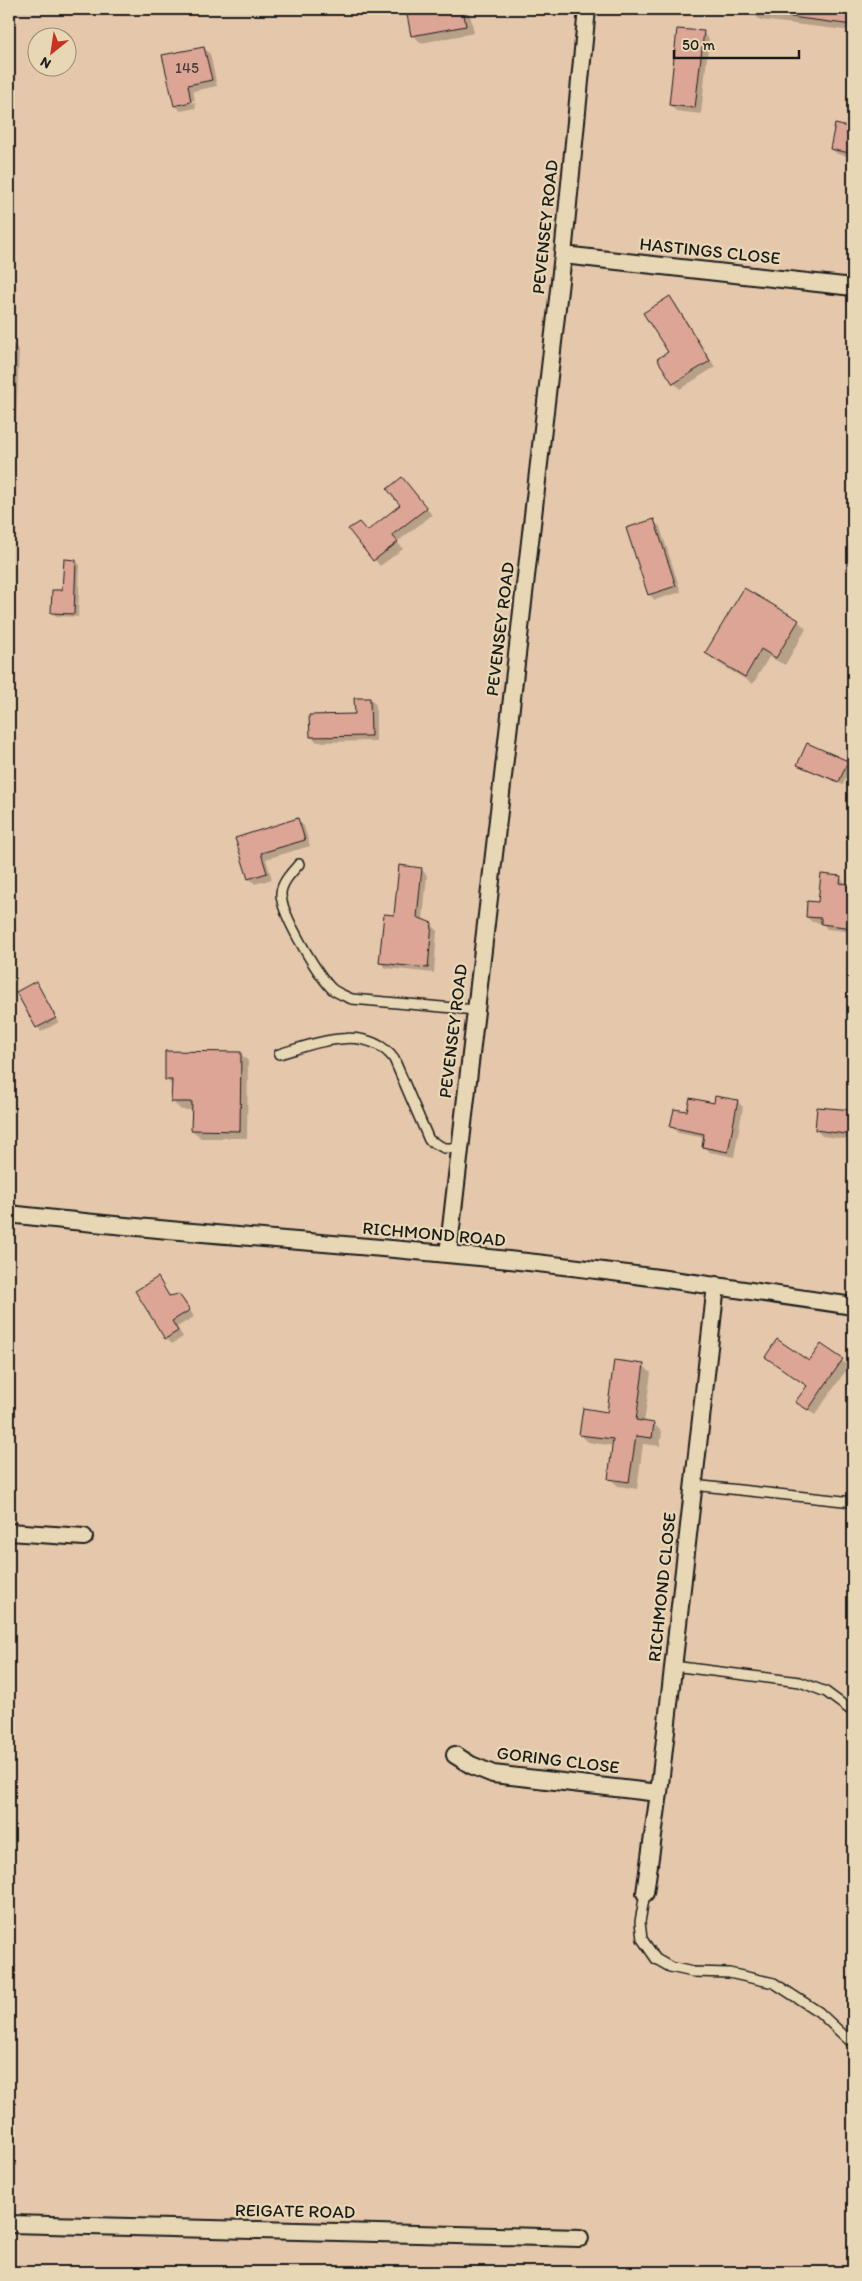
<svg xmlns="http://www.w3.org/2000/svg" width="862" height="2281" viewBox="0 0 862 2281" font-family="Itim,sans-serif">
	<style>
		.shadow { fill: #0003 }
		.building { fill: #dda596; stroke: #1c1c1c }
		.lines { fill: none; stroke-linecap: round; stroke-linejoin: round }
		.service-casing { stroke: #1c1c1c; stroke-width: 12 }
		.minor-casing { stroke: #1c1c1c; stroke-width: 20 }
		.service { stroke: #e8d7b4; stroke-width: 9 }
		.minor { stroke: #e8d7b4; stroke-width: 16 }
		.labels { text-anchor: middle; stroke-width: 4.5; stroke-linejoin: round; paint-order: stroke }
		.number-label { font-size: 15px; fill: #4c3e3a }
		.street-label { font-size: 18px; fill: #1c1c1c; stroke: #e8d7b4 }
	</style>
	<rect width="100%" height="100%" fill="#e5c8ab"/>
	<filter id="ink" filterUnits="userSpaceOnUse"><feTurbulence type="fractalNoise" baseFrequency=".02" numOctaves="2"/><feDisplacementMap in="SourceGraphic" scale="10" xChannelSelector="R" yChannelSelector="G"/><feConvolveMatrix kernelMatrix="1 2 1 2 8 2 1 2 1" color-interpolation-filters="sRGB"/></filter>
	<g filter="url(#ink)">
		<path class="shadow" d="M31 9H59L35 13Z
			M408 9H469L474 33 421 43 413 35Z
			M753 9H853V31L760 20 752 12Z
			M703 33 709 39 701 114 676 111 670 105Z
			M204 48 210 54 217 86 193 91 195 100 177 103V106L195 102 196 108 181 111 175 105Z
			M836 125 853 129V157L837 154 831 148Z
			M670 298 676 304 715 367 680 389 674 383 670 353Z
			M9 344H13L19 350 16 424 9 423Z
			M408 485 432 515 397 542 403 549 380 566 350 530 367 533 402 506Z
			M654 521 660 527 681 592 655 600 649 594Z
			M76 561 80 565 78 617 56 616 52 612Z
			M798 621 806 629 785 665 769 657 753 684 715 661 707 653Z
			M370 699 376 705V741L317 742 311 736 356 715Z
			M847 762 851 765 843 785 803 768 799 764Z
			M9 772 12 776 9 792Z
			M298 820 304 826 310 846 266 859 272 879 255 884 249 878 236 839Z
			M421 869 427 875 423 920 431 924 437 930 434 973 386 968 380 962 395 917Z
			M840 878 846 883 845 885 853 886V932L827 929 822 923 812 922 807 917Z
			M36 983 59 1022 41 1032 18 993Z
			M240 1053 248 1061 247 1138H201L192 1130 193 1110H181L173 1102V1086L166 1079Z
			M737 1101 743 1107 734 1157 709 1152 703 1146 705 1138 678 1133 672 1127 688 1113 715 1104Z
			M819 1108 853 1110V1140L822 1136 816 1130Z
			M157 1279 171 1297 179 1295 185 1301 194 1317 177 1327 183 1337 172 1344 166 1338Z
			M822 1346 849 1366 815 1415 797 1402 807 1387 767 1357 810 1363Z
			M643 1365 651 1373 644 1423 654 1424 662 1432 660 1446 643 1444 637 1489 618 1486 609 1478 614 1446 588 1442 580 1434 608 1413Z"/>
		<path class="building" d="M406 9H463L466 26 411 36Z
			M792 9H853V25L791 17Z
			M677 29 704 31 695 108 669 105Z
			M204 47 212 80 188 85 191 102 174 106 162 55Z
			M835 124 853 128V149H851L850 153 830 149Z
			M670 296 710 361 673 384 657 359 668 352 643 313Z
			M402 477 427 508 392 535 398 542 373 561 348 529 359 522 367 531 400 505 387 489Z
			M654 519 676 586 648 595 626 528Z
			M64 559 76 560 74 614 51 613 52 590H62Z
			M744 588 799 620 776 658 761 649 745 677 705 653Z
			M354 698H370L371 736 310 737 309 715 355 714Z
			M807 743 848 761 839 782 797 765Z
			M298 818 305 840 261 853 267 873 248 879 235 838Z
			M399 865 422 868 417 917 432 923 428 968 379 963 384 914 394 915Z
			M821 874 841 876 840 883 853 885V928L821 924V918L806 917 807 901 818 902Z
			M36 981 56 1018 36 1028 16 992Z
			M165 1051 241 1052 240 1131 191 1130 192 1102H171L172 1080H165Z
			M715 1096 738 1100 728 1152 702 1147 704 1134 670 1127 674 1109 687 1111 690 1098 714 1103Z
			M817 1107 853 1110V1135L815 1130Z
			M158 1277 169 1296 179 1294 190 1310 172 1321 178 1331 165 1339 135 1291Z
			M777 1339 809 1361 821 1344 843 1359 808 1410 795 1402 807 1386 765 1357Z
			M614 1360 644 1364 636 1420 654 1423 652 1438 636 1436 629 1482 608 1479 613 1439 579 1435 583 1408 607 1412Z"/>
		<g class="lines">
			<defs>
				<path id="service" d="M299 864C292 872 282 882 281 893 280 913 317 973 331 988 336 993 345 996 352 999L476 1010
					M279 1054C314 1044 366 1022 394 1059L429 1140 444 1148H459
					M693 1485 853 1502
					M673 1666 800 1682 826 1692 853 1712
					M645 1893 640 1922 642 1939 656 1959 670 1967 693 1972 729 1973 774 1983 819 2012 853 2044"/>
				<path id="minor" d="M563 255 853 287
					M9 1214C154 1231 301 1240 447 1254 583 1266 718 1286 853 1306
					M448 1254 563 255 587 9
					M9 1532 84 1537
					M455 1755 471 1765 493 1774 659 1793
					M645 1893 659 1793 716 1285
					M9 2224 580 2238"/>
			</defs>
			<use href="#service" class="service-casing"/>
			<use href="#minor" class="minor-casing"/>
			<use href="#service" class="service"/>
			<use href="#minor" class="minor"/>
		</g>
	</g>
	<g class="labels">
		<g class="number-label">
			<text x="187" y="73">145</text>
		</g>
		<g class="street-label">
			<text transform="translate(545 227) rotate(-84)" y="6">PEVENSEY ROAD</text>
			<text transform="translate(710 251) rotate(6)" y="6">HASTINGS CLOSE</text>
			<text transform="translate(500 629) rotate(-83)" y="6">PEVENSEY ROAD</text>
			<text transform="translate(453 1031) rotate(-83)" y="6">PEVENSEY ROAD</text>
			<text transform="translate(434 1234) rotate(5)" y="6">RICHMOND ROAD</text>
			<text transform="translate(662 1587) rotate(-84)" y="6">RICHMOND CLOSE</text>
			<text transform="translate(558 1760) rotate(7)" y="6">GORING CLOSE</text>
			<text transform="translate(295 2211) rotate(1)" y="6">REIGATE ROAD</text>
		</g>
	</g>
	<rect width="862" height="2281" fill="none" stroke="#e8d7b4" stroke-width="30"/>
	<rect x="15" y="15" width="832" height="2251" fill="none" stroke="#1c1c1c" stroke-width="2" filter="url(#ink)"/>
	<g transform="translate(52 52) rotate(210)"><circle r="24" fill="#e8d7b4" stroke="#968c77"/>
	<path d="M0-4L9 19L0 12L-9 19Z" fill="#c8321e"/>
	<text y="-8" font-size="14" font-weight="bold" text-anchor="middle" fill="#1c1c1c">N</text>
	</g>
	<path d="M674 50v8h125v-8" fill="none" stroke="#1c1c1c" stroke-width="2.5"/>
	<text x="682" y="50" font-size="15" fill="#1c1c1c" stroke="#e8d7b4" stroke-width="4" paint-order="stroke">50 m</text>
</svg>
